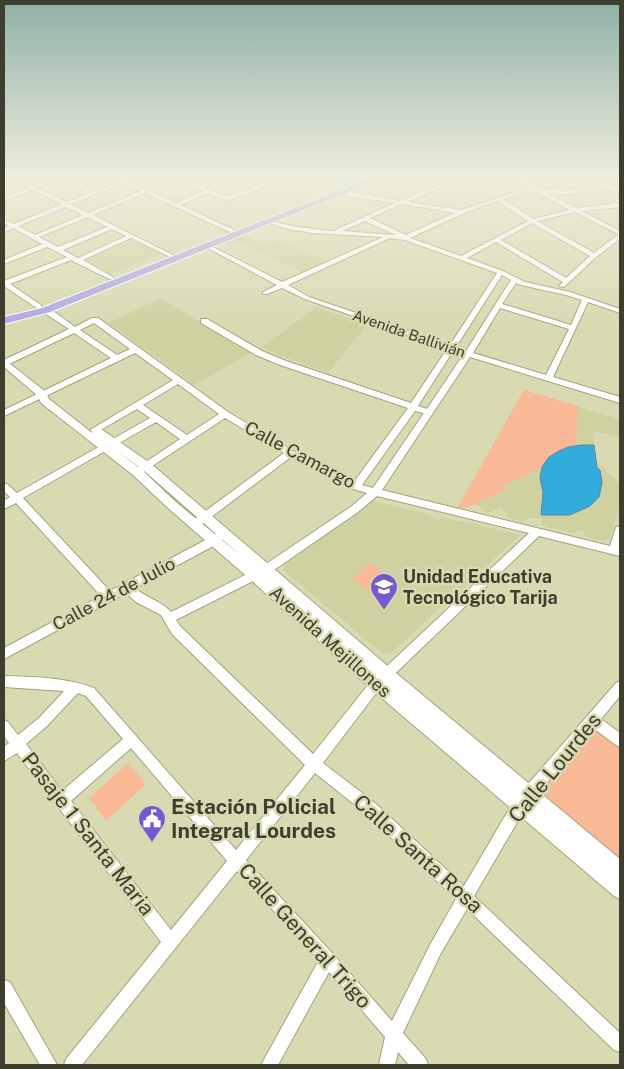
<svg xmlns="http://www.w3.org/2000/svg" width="624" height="1069" viewBox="0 0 624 1069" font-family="'Public Sans',sans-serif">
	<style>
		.built { fill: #cfd1a0 }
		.green { fill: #f9b896 }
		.building { fill: #32acdc; stroke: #5e869a }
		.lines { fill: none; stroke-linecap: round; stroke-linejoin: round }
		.minor-casing { stroke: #a2a37c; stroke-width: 2 }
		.tertiary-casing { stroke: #a2a37c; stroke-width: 2 }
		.trunk-casing { stroke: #fff; stroke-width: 2 }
		.minor { fill: #fff; fill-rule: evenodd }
		.tertiary { fill: #fff; fill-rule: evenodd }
		.trunk { fill: #afa7e2; fill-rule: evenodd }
		.labels { text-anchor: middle; stroke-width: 5; stroke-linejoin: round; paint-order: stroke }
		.far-street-label { font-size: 15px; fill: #3e3e2e; stroke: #d9dab1 }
		.street-label { font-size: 18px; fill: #3e3e2e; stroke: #d9dab1 }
		.poi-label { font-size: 18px; font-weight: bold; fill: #3e3e2e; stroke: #d9dab1; text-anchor: start }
		.near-street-label { font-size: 21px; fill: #3e3e2e; stroke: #d9dab1 }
		.near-poi-label { font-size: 21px; font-weight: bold; fill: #3e3e2e; stroke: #d9dab1; text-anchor: start }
	</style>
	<rect width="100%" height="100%" fill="#d9dab1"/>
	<path class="built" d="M243 235 266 245 278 239 326 261 302 272 231 240Z
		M131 240 160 254 110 274 87 260Z
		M160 298 252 352 194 385 109 323Z
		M316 307 367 325 328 373 261 348Z
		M524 390 620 420V437L592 431 596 460 620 484V504L610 538 604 541 585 536 584 532 578 530 576 532 572 533 543 526 541 519 537 518H530L523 522 509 518 501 507 488 513 476 504 466 508 458 507Z
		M373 501 431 515V517L438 519 441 517 517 534 519 536 391 653 383 654 283 570 284 565 368 502Z"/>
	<path class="green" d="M524 390 578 406 576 446 559 451 549 457 542 467 502 486 504 491 466 508 458 507Z
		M370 563 400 585 381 602 352 579Z
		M595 729 620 748V860L541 792Z
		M128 763 146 784 106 821 89 798Z"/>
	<path class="building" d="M581 445H594L597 468 600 470 602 483 599 497 590 506 570 515H541L543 492 540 478 542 467 549 457 559 451 568 447Z"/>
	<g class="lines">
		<defs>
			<path id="minor" d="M15 177H21L34 186C66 174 64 177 94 191L120 181V179L135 177 128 181 176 203 203 191 176 177H183L200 185 221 177H229L204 187 222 195 229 196 283 177H292L229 200 219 198 208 193 181 205 234 230V232L232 233 145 193 93 215 179 258 174 259 131 238 83 260 113 277V279H109L71 260 10 284 41 305 42 307 38 309 4 286V281L67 257 47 247 4 264V260L42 244 13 228 4 232V228L9 226 4 223V219L14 224 62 204 33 190 4 201V197L29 188ZM61 179 89 193 67 202 38 188ZM124 183 141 191 88 213 71 204ZM66 207 83 215 35 235 18 226ZM88 217 107 227 58 247 39 237ZM112 229 126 236 78 258 63 250Z
				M328 177H337L356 184 353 186Z
				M461 177H470L446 185 408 202 461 210 528 188 510 177C524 177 535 189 550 190 564 190 577 177 591 177L561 191H569L606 183V185L569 195 546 193 577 208 620 203V207L582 211 620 231V239L596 257 564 287 559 286 563 282 496 242 467 258 503 271 525 282 570 292 620 309V313L588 302 553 377 620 397V403L470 357 382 490 610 546 616 527 620 526V556L539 536 380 688 323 763 375 803 464 886 515 799 616 683 620 681V696L601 719 620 733V747L616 745 593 728 525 809 474 896 620 1033V1052L614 1050 467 909 441 953 403 1033 426 1059 428 1065H409L398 1052 395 1065H379L385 1037 329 972 278 1065H261L319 960 237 871 82 1065H64L66 1059 161 942 17 753 4 761V747L9 743 4 736V720L8 722 18 735 39 718 64 691 4 687V676C35 677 65 677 94 688L236 850 305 765 172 634 161 615 136 602 126 593 4 659V648L101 596 16 503 4 509V501L10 497 4 491V483L7 484 17 493 150 418 137 409 97 432 94 433 90 430 173 380 135 353 4 416V410L111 358 74 333 7 365H4V360L69 329 43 312V308H49L75 327 92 318H98L228 412 293 451 354 482 408 408 280 365 256 355 201 323V319H207L262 351 286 361 411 403 447 349 305 299 282 288 267 294H263V292L277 285 204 246 209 245 282 282 383 237 312 233 283 228 267 222V220L297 227 333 231 395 203 348 196 334 191V189L401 201 442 183ZM526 191 536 192 570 210 533 219 503 199ZM497 201 528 221 461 256 410 238 464 213ZM402 204 455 213 406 235 370 218ZM575 212 618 234H619L594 253 537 221ZM365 221 396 235 342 231ZM532 223 590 256 566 278 501 240ZM390 238 405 240 497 273 450 345 309 297 288 285ZM502 275 511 280 466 351 456 347ZM516 283 521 285 566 295 582 300 571 325 502 304ZM500 308 569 329 546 375 473 353ZM94 323 130 349 117 355 80 330ZM453 351 463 355 427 409 418 406ZM178 384 219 414 187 435 143 405ZM415 411 424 413 373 488 362 485ZM225 418 284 453 192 521 190 524 192 527H198L291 457 353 489 367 493 352 506 263 566 171 612C162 601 146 598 135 588L219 543 229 533 228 530H220L211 537 110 591 23 498 156 422 180 439 134 470 132 472 134 474H140ZM377 496 529 533 372 680 313 754 180 626 176 620 271 572 358 512ZM78 693 86 696 123 739 62 791 26 744 47 726ZM131 748 227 861 171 930 71 801ZM315 773 365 813 456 899 431 943 392 1021 333 954 246 860Z
				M4 980 10 982 57 1065H40L4 1003Z"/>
			<path id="tertiary" d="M586 177H595L620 189V194Z
				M4 359 46 392 49 399 92 433 93 429H101L150 463 390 668 620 859V899L614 896 371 689 251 580 169 509 133 475 41 403 38 396 4 367ZM115 450 142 469 239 554 177 503 141 469Z"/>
			<path id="trunk" d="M373 177H386L50 312 4 324V317L42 308Z"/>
		</defs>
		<use href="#minor" class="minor-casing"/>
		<use href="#tertiary" class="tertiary-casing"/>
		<use href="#trunk" class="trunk-casing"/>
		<use href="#minor" class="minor"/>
		<use href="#tertiary" class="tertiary"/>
		<use href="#trunk" class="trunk"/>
	</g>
	<linearGradient id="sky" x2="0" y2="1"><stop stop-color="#8fb0a6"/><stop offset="0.54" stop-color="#eeeedc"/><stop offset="1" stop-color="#eeeedc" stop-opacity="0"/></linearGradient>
	<rect width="624" height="327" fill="url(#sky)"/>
	<defs>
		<symbol id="school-pin" viewBox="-11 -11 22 30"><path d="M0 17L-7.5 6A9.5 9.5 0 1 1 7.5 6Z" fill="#7459d3" stroke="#d9dab1"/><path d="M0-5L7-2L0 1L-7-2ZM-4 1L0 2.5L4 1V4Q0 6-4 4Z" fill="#fff"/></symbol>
		<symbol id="civic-pin" viewBox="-11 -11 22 30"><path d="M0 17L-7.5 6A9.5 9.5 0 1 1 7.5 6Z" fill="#7459d3" stroke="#d9dab1"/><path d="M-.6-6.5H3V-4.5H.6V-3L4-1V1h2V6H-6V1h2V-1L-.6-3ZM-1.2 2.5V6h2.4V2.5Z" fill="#fff"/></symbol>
	</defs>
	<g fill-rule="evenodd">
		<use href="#school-pin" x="368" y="571" width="32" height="43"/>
		<use href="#civic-pin" x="136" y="803" width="32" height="43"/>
	</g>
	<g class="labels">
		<g class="far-street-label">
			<text transform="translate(409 334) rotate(19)" y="5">Avenida Ballivián</text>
		</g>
		<g class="street-label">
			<text transform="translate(300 455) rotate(28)" y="6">Calle Camargo</text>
			<text transform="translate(114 594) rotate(-28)" y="6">Calle 24 de Julio</text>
			<text transform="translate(330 642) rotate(42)" y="6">Avenida Mejillones</text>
		</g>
		<g class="poi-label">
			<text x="403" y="583">Unidad Educativa<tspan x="403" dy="21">Tecnológico Tarija</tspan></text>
		</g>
		<g class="near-street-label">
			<text transform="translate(555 768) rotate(-51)" y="7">Calle Lourdes</text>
			<text transform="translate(88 834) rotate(52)" y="7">Pasaje 1 Santa Maria</text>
			<text transform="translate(418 854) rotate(42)" y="7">Calle Santa Rosa</text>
			<text transform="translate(305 936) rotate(48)" y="7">Calle General Trigo</text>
		</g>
		<g class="near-poi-label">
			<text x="171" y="814">Estación Policial<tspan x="171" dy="24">Integral Lourdes</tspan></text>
		</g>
	</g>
	<rect width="624" height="1069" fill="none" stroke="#3e3e2e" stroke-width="10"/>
</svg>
